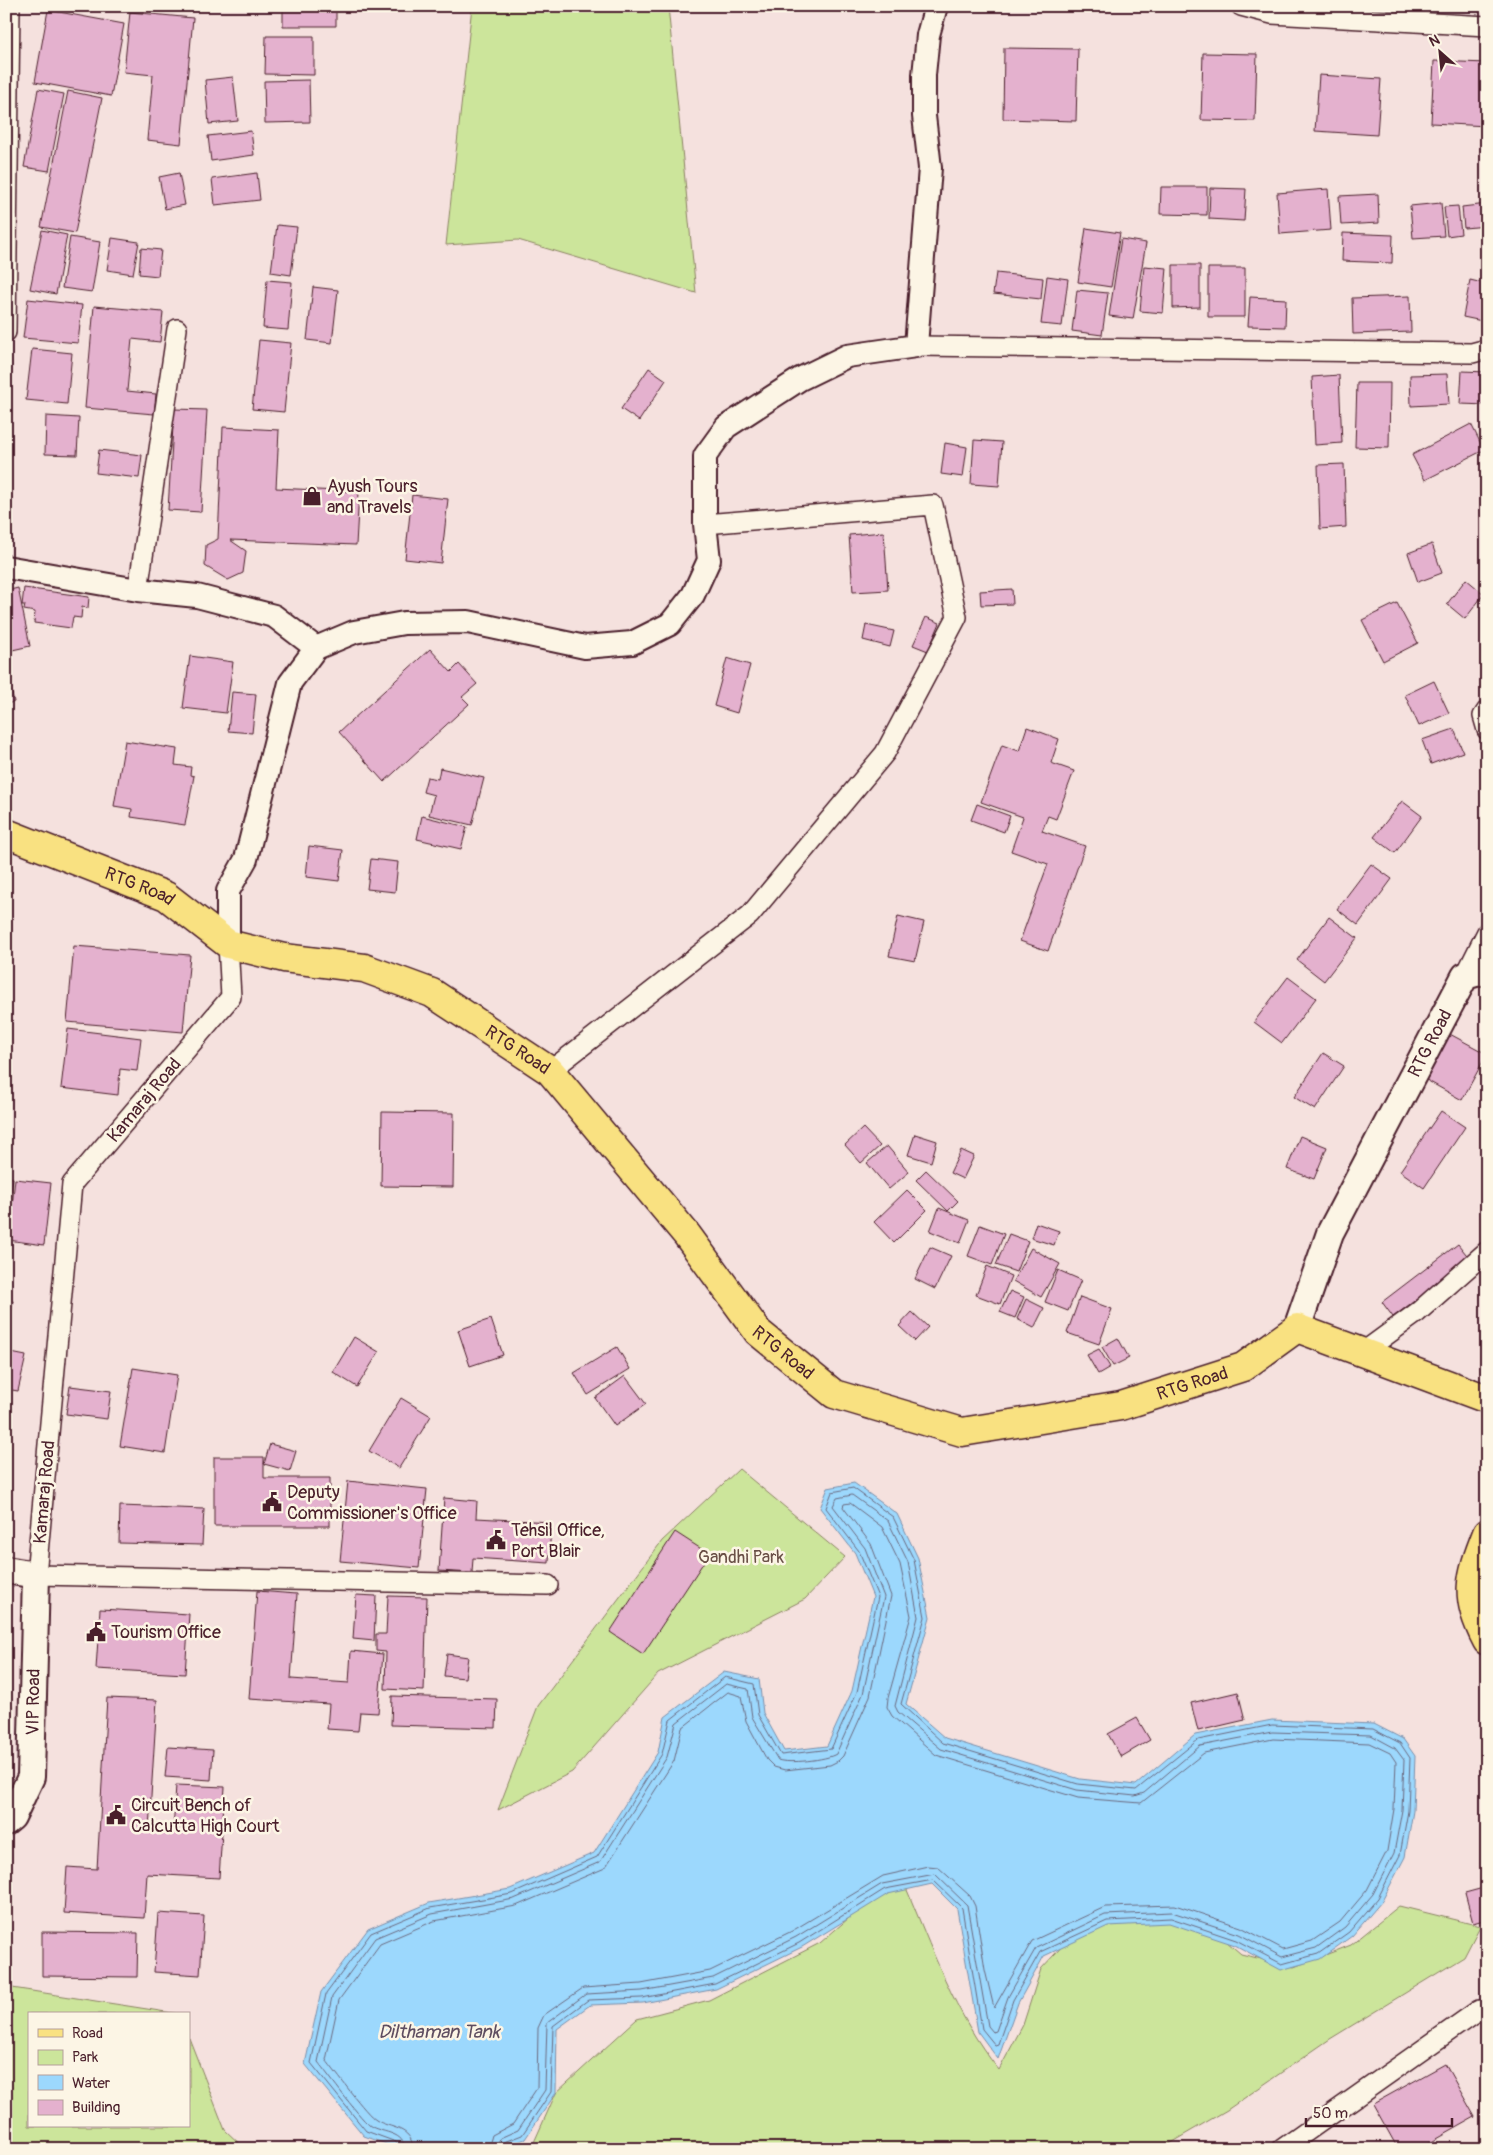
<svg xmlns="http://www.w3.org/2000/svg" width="1493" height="2155" viewBox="0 0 1493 2155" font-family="Pangolin,sans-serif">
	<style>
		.green { fill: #cce59b; stroke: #8b8263 }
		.water { fill: #9cd8fd; stroke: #7b8ea9 }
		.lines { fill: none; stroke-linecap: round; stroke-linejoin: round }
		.shore { stroke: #6b697f; stroke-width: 1 }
		.building { fill: #e4b1ce; stroke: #4a1f2b }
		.minor-casing { stroke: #4a1f2b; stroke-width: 22 }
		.tertiary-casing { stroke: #4a1f2b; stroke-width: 26 }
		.secondary-casing { stroke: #4a1f2b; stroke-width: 30 }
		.primary-casing { stroke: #4a1f2b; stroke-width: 31 }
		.minor { stroke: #fcf5e5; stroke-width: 19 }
		.tertiary { stroke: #fcf5e5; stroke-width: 22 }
		.secondary { stroke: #fcf5e5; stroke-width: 26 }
		.primary { stroke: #f9e181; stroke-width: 28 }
		.labels { text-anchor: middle; stroke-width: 5; stroke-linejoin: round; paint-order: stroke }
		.poi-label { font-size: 18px; fill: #4a1f2b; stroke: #fcf5e5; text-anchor: start }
		.street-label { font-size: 18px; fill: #4a1f2b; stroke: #fcf5e5 }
		.park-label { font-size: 18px; fill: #6a5047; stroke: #fcf5e5 }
		.water-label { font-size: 19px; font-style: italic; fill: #5e4d60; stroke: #fcf5e5 }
	</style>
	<rect width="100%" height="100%" fill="#f5e1de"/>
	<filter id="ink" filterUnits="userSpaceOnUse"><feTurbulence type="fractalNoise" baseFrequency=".02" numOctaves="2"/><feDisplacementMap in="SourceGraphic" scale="10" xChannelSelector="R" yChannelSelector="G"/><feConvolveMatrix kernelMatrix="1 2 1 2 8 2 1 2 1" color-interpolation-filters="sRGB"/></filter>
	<g filter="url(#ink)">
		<path class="green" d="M472 6H668L696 293 518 240 446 245Z
			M739 1469 845 1557 805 1599 658 1674 572 1772 498 1810 538 1706 662 1541Z
			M904 1883C931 1946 955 2016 999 2070L1023 2025 1041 1969 1080 1927 1196 1915 1241 1954 1294 1967 1351 1945 1399 1906 1480 1926 1464 1957 1330 2039 1227 2110 1160 2149H531L556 2093 637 2019 709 2000 820 1943 872 1898Z
			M6 1987 179 2014H29V2126H189V2038L225 2130 245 2149H6Z"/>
		<path class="water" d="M854 1483 897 1514 918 1558 930 1617 906 1704 945 1738 1080 1779 1136 1785 1195 1735 1272 1720 1374 1724 1403 1739 1415 1756 1413 1811 1405 1857 1382 1901 1352 1936 1320 1959 1281 1970 1235 1945 1169 1923 1108 1926 1044 1956 1018 2003 998 2059 978 2032 957 1909 932 1884 888 1894 802 1947 716 1989 643 2003 590 2005 557 2029 556 2093 525 2139 502 2149H400L364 2136 305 2064 321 1992 368 1929 429 1903 510 1889 594 1853 658 1752 665 1717 724 1672 759 1679 763 1713 784 1751 827 1746 852 1691 873 1597 855 1553 820 1508 828 1488Z"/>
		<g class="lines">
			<path class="shore" d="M399 2149 396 2142 366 2131 311 2063 326 1994 371 1933 430 1908 512 1894 597 1857 662 1754 670 1720 725 1677 754 1684 758 1715 781 1755 831 1749 857 1692 878 1597 859 1551 826 1508 832 1492 853 1488 893 1517 914 1560 925 1617 901 1704 943 1743 1078 1784 1136 1790 1198 1740 1272 1725 1373 1729 1400 1743 1410 1758 1408 1811 1400 1855 1378 1898 1349 1932 1318 1954 1282 1964 1236 1940 1171 1918 1107 1921 1040 1952 1013 2000 998 2044 995 2045 982 2029 962 1908 933 1880 885 1889 799 1943 715 1984 642 1998 588 2000 553 2026 551 2092 522 2135 504 2142 502 2149
				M405 2149C404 2132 384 2133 372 2127 363 2123 327 2073 318 2062L332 1997 375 1938 432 1914 514 1899 600 1862 667 1757 676 1723 726 1684 748 1689 752 1717 778 1760C788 1764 827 1760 836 1754L863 1694 884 1597 865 1548 833 1506 837 1498 852 1495 888 1521 908 1562 918 1617 895 1706 898 1712 941 1749 1077 1790 1135 1796 1144 1793 1200 1746 1272 1732 1371 1735 1395 1748 1404 1760 1402 1810 1394 1853 1373 1894 1345 1927 1316 1948 1282 1957 1239 1934 1172 1912 1105 1915 1036 1948 1008 1997 996 2031 993 2032 988 2026 967 1905 935 1874 882 1884 796 1937 713 1978 642 1991 586 1994 547 2023 545 2090 518 2130 500 2138 496 2149
				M413 2149C412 2126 390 2129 376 2120 366 2114 335 2071 326 2060L339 2000 380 1944 434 1921 516 1906 605 1868 674 1761 682 1728 728 1692 741 1696 746 1721 767 1760 774 1767 785 1770 830 1765 838 1761 843 1756 870 1696 891 1596 871 1544 843 1507 844 1504 850 1503 882 1527 900 1564 911 1616 888 1698 887 1707 892 1716 936 1755 1078 1798 1141 1803 1204 1753 1273 1739 1369 1743 1390 1753 1396 1762 1394 1809 1387 1851 1367 1890 1340 1922 1312 1941 1283 1949 1241 1927 1175 1905 1105 1907 1032 1941 994 2008 985 1970 975 1906 970 1896 938 1867 928 1866 883 1876 792 1931 710 1971 641 1984 583 1988 544 2015 538 2028 537 2088 513 2124 492 2135 488 2149"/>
		</g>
		<path class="building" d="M283 6H336V26H283Z
			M48 10 124 24 111 96 35 82Z
			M130 12 193 18 181 144 147 140 153 75 124 72Z
			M266 36H314V75L265 74Z
			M1004 48 1078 49 1076 121 1003 119Z
			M1203 53 1257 54 1255 121 1201 120Z
			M1434 61 1487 63V126L1431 123Z
			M1319 75 1381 79 1377 135 1315 131Z
			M233 77 238 121 209 124 205 80Z
			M309 80 310 122 265 123 264 81Z
			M38 89 64 94 49 171 24 167Z
			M68 91 102 98 75 233 41 227Z
			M251 131 254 155 211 161 208 136Z
			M179 173 185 205 165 209 159 177Z
			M257 173 260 200 215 205 212 179Z
			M1161 187H1207V215L1160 214Z
			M1210 188 1246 189 1244 221 1209 219Z
			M1328 189 1331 230 1280 234 1277 193Z
			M1378 194 1379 223 1341 225 1339 196Z
			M1441 203 1444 236 1413 238 1410 206Z
			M1487 204V226L1464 228 1462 207Z
			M1458 206 1461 234 1447 236 1444 207Z
			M277 225 297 227 291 275 271 272Z
			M1086 228 1120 233 1111 287 1078 282Z
			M42 230 67 235 56 294 30 289Z
			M1343 233 1393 235 1392 263 1342 261Z
			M70 237 100 242 92 292 62 288Z
			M112 238 139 242 133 274 107 270Z
			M1121 239 1146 243 1133 319 1109 316Z
			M141 248 161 250 158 276 139 274Z
			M1173 265H1200V307L1173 308Z
			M1144 266 1167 268 1163 313 1140 311Z
			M1208 268H1245V317H1208Z
			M996 273 1043 278 1041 299 993 294Z
			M1047 276 1068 279 1062 326 1041 324Z
			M267 280 292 282 288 330 263 328Z
			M1470 280 1487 284V322L1463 317Z
			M313 287 338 290 332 343 307 340Z
			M1077 290 1108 293 1102 335 1072 331Z
			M1410 296 1411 332 1353 334 1352 298Z
			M1250 297 1286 299 1285 327 1248 326Z
			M28 299 82 305 78 343 23 338Z
			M94 306 163 312 160 342 132 339 127 391 156 394 154 414 85 408Z
			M259 340 291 343 284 412 252 409Z
			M32 349 72 353 67 404 26 400Z
			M649 368 666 380 639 421 621 409Z
			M1462 371 1487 372V405L1460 404Z
			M1447 374 1449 404 1411 406 1410 375Z
			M1339 375 1342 443 1315 445 1312 377Z
			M1357 383H1390L1389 448 1355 447Z
			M174 409 207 410 201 512 168 510Z
			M46 416 79 418 77 455 45 454Z
			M1471 424 1484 450 1425 480 1412 455Z
			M223 427 279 430 276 488 359 492 356 545 230 540 246 551 243 573 228 580 205 566 206 545 218 539Z
			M974 440 1002 442 999 486 971 484Z
			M945 443 967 447 963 477 941 474Z
			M99 450 142 455 139 478 96 473Z
			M1344 464 1346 527 1320 529 1318 465Z
			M412 495 448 499 441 563 405 559Z
			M884 532 888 590 853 592 849 535Z
			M1432 544 1442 573 1418 582 1408 553Z
			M1466 579 1484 594 1465 619 1447 604Z
			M18 588 30 646 8 651 6 591Z
			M24 588 89 597 88 608 82 607 81 618 73 617 71 628 34 623 35 612 24 610 25 605H22Z
			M1012 589 1013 604 981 605 980 591Z
			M1397 603 1418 643 1383 661 1362 620Z
			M926 617 940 623 928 651 913 645Z
			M866 625 894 631 890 647 863 640Z
			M430 649 451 672 459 664 477 684 462 697 469 704 384 782 339 732Z
			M190 656 233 662 226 713 183 708Z
			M727 658 750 665 737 713 714 706Z
			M6 666 14 702 6 704Z
			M1434 681 1449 713 1419 726 1405 695Z
			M232 692 256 694 252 733 228 731Z
			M1027 727 1059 739 1051 763 1074 771 1056 819 1048 816 1042 831 1085 846 1048 951 1020 941 1048 864 1011 851 1023 817 981 802 1002 745 1019 751Z
			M1454 729 1463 752 1431 764 1422 740Z
			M125 741 177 749 175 765 191 767 190 775 194 776 185 825 131 817 132 809 114 806Z
			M440 768 484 778 472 825 429 815 434 795 423 792 427 777 438 779Z
			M1402 801 1422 816 1395 853 1374 837Z
			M977 804 1010 816 1004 832 971 820Z
			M422 816 467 827 461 849 417 839Z
			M309 846 343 850 339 881 306 877Z
			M371 859 398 862 395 892 367 889Z
			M1371 864 1392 879 1358 925 1337 909Z
			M898 916 924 922 915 961 889 956Z
			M1329 917 1357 938 1324 981 1297 960Z
			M74 946 190 955 183 1032 67 1022Z
			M1288 977 1316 998 1282 1043 1254 1022Z
			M68 1029 141 1038 137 1071 120 1069 118 1095 61 1088Z
			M1446 1032 1487 1054 1462 1100 1421 1077Z
			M1323 1053 1344 1066 1315 1110 1294 1097Z
			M1441 1111 1465 1127 1424 1188 1400 1171Z
			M382 1112 454 1113 453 1187 381 1186Z
			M863 1128 880 1146 861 1163 845 1145Z
			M915 1134 937 1141 931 1162 908 1155Z
			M1300 1136 1327 1147 1314 1179 1287 1169Z
			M887 1146 909 1172 889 1189 867 1163Z
			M961 1150 974 1156 963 1179 950 1173Z
			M926 1170 958 1201 948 1211 916 1180Z
			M6 1177 13 1178 6 1226Z
			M15 1179 51 1183 44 1245 8 1240Z
			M907 1190 927 1210 894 1243 874 1222Z
			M939 1208 969 1220 960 1243 930 1231Z
			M1036 1223 1059 1231 1054 1245 1031 1238Z
			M980 1225 1004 1234 992 1265 968 1256Z
			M1009 1234 1028 1241 1016 1272 996 1265Z
			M1458 1244 1470 1259 1393 1317 1382 1302Z
			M930 1247 951 1256 935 1289 915 1279Z
			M1031 1248 1060 1264 1041 1297 1013 1281Z
			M987 1266 1011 1276 1000 1304 976 1295Z
			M1058 1270 1081 1280 1068 1311 1045 1302Z
			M1010 1291 1024 1297 1015 1318 1000 1312Z
			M1080 1297 1112 1309 1099 1344 1067 1333Z
			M1026 1299 1044 1308 1034 1328 1017 1319Z
			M6 1300 13 1301 7 1344H6Z
			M912 1312 928 1327 915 1341 899 1326Z
			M491 1319 503 1355 470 1366 458 1330Z
			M354 1337 379 1352 357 1387 333 1372Z
			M1118 1338 1129 1358 1113 1366 1102 1347Z
			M617 1347 630 1369 588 1395 574 1373Z
			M1099 1349 1110 1367 1098 1374 1087 1355Z
			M6 1352 26 1356 18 1391 6 1389Z
			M133 1368 177 1375 165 1453 120 1446Z
			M625 1376 646 1404 615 1426 595 1398Z
			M70 1386 111 1391 107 1419 66 1414Z
			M401 1398 431 1416 399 1468 369 1451Z
			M270 1444 296 1451 290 1471 264 1464Z
			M214 1457H264V1478H330V1526H214Z
			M348 1481 427 1489 419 1568 340 1561Z
			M444 1498 477 1501 476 1518 551 1522 549 1563 473 1558 472 1573 439 1571Z
			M120 1506 204 1509 202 1545 119 1543Z
			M675 1532 709 1554 643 1654 610 1632Z
			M257 1591 297 1594 291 1679 349 1683 351 1651 383 1654 378 1713 360 1712 358 1731 327 1729 329 1704 249 1699Z
			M356 1595 376 1596 374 1641 353 1639Z
			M388 1596 427 1597 424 1691 385 1689 386 1652 376 1651V1634H386Z
			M100 1609 189 1614 185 1674 96 1669Z
			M447 1654 468 1657 465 1678 444 1676Z
			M1238 1692 1245 1720 1198 1731 1191 1703Z
			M392 1696 497 1699 496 1728 391 1725Z
			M107 1698 157 1700 149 1829 173 1830 176 1785 225 1787 219 1878 147 1874 144 1918 64 1913 67 1867 97 1869Z
			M6 1704 12 1705 10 1759H6Z
			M1137 1718 1150 1740 1121 1757 1108 1734Z
			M168 1747 213 1750 211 1780 165 1777Z
			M1487 1887V1919L1473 1923 1465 1893Z
			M158 1913 204 1916 200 1975 154 1972Z
			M42 1932 138 1933 137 1977 42 1976Z
			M1445 2064 1475 2117 1418 2149H1398L1373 2104Z"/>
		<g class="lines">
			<defs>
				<path id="minor" d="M1241 6 1272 14 1487 26
					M6 332 10 6
					M916 346 1472 353 1487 349
					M138 590 177 329
					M1487 710 1483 716 1487 730
					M228 944 231 997 72 1184 36 1575 548 1585
					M1465 976 1487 932
					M550 1071 750 915 885 753 957 617 933 505 705 524
					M1362 1353 1418 1312 1487 1251
					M1282 2149 1479 2010"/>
				<path id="tertiary" d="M6 567 138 590 197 596 274 616 316 648 354 632 404 623 468 622 585 647 632 643 670 624 693 595 709 560 705 524V456L726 427 800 379 847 356 916 346 930 168 924 116V75L928 35 936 6
					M228 944V891L246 859 290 683 316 648"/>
				<g id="secondary">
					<path id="s1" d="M1297 1328 1330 1233 1465 976 1487 970"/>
					<path d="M6 1570 36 1575 31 1777 12 1817 6 1822"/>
				</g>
				<g id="primary">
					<path id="s2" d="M6 833 166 896 228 944 284 958 364 968 432 993 550 1071 687 1235 758 1332 834 1394 962 1432 1121 1406 1243 1367 1297 1328 1487 1399"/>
					<path d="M1487 1533C1469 1579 1464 1596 1487 1641"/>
				</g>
			</defs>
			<use href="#minor" class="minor-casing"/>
			<use href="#tertiary" class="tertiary-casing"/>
			<use href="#secondary" class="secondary-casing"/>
			<use href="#primary" class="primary-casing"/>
			<use href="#minor" class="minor"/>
			<use href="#tertiary" class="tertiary"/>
			<use href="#secondary" class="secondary"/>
			<use href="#primary" class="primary"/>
		</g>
	</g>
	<defs>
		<symbol id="shop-bare" viewBox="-9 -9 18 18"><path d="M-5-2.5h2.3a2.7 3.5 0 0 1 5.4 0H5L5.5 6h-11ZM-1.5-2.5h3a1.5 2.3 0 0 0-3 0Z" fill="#4a1f2b" stroke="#fcf5e5" stroke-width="2.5" paint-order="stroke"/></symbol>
		<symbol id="civic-bare" viewBox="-9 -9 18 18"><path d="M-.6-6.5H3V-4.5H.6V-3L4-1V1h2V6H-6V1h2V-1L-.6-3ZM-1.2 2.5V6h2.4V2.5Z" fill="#4a1f2b" stroke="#fcf5e5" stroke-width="2.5" paint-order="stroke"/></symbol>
	</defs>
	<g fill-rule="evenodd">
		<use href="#shop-bare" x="298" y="482" width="28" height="28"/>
		<use href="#civic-bare" x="258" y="1488" width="28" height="28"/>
		<use href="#civic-bare" x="482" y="1526" width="28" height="28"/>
		<use href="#civic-bare" x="82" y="1618" width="28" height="28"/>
		<use href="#civic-bare" x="102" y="1801" width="28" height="28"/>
	</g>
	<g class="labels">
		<g class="poi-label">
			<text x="327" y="492">Ayush Tours<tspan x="327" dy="21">and Travels</tspan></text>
			<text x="287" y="1498">Deputy<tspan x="287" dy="21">Commissioner's Office</tspan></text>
			<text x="511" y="1536">Tehsil Office,<tspan x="511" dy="21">Port Blair</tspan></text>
			<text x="111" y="1638">Tourism Office</text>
			<text x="131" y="1811">Circuit Bench of<tspan x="131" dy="21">Calcutta High Court</tspan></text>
		</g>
		<g class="street-label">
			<text dy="6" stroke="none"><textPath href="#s2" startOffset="144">RTG Road</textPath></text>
			<text dy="6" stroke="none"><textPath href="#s1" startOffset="315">RTG Road</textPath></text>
			<text dy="6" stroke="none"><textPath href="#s2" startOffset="564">RTG Road</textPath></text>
			<text transform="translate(144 1100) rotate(-50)" y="6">Kamaraj Road</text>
			<text dy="6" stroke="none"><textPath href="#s2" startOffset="969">RTG Road</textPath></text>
			<text dy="6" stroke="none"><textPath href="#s2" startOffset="1404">RTG Road</textPath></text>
			<text transform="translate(44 1492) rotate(-85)" y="6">Kamaraj Road</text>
			<text transform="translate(33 1702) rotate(-89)" y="6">VIP Road</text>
		</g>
		<g class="park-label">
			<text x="741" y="1563">Gandhi Park</text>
		</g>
		<g class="water-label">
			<text x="439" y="2038">Dilthaman Tank</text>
		</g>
	</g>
	<rect width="1493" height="2155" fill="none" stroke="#fcf5e5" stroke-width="25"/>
	<rect x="12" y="12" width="1468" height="2130" fill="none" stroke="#4a1f2b" stroke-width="2" filter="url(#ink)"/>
	<rect x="28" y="2012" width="162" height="115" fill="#fcf5e5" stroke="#b59f9b"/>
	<rect x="38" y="2029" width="25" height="8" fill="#f9e181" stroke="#b59f9b"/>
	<text x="72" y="2038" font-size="15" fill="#4a1f2b">Road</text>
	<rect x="38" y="2050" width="25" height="15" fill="#cce59b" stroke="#b59f9b"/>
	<text x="72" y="2062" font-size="15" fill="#4a1f2b">Park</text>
	<rect x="38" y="2075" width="25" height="15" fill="#9cd8fd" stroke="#b59f9b"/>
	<text x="72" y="2088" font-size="15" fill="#4a1f2b">Water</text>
	<rect x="38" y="2100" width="25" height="15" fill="#e4b1ce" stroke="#b59f9b"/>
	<text x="72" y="2112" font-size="15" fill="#4a1f2b">Building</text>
	<g transform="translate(1440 52) rotate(333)" stroke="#fcf5e5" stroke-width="4" paint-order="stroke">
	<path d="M0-4L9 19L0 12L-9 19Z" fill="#4a1f2b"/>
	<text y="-8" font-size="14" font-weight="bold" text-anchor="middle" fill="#4a1f2b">N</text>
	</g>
	<path d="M1306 2118v8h146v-8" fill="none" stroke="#4a1f2b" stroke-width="2.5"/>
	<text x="1313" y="2118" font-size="15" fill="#4a1f2b" stroke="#fcf5e5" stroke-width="4" paint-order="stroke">50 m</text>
</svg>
